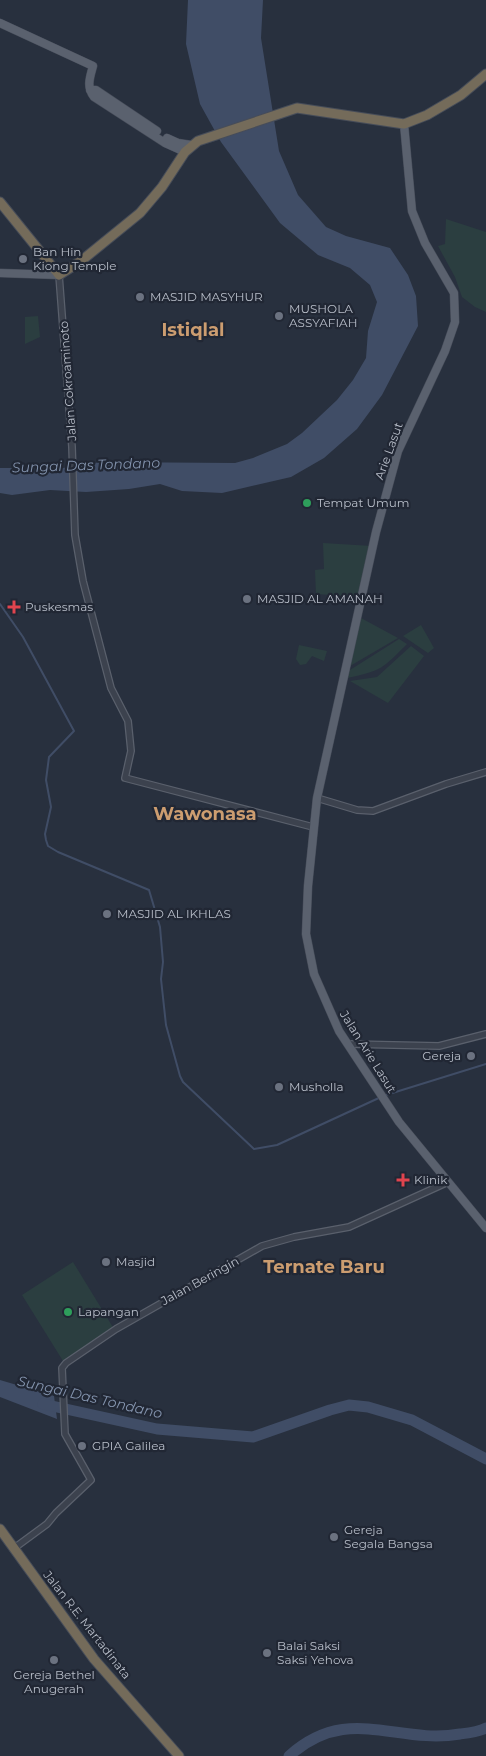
<svg xmlns="http://www.w3.org/2000/svg" width="486" height="1756" viewBox="0 0 486 1756" font-family="Montserrat,sans-serif">
	<style>
		.green { fill: #2b3e40 }
		.water { fill: #404d66 }
		.lines { fill: none; stroke-linecap: round; stroke-linejoin: round }
		.stream { stroke: #404d66; stroke-width: 2 }
		.river { stroke: #404d66; stroke-width: 11 }
		.minor-casing { stroke: #5a606c; stroke-width: 8 }
		.major-casing { stroke: #454b58; stroke-width: 9 }
		.highway-casing { stroke: #474d59; stroke-width: 11 }
		.minor { stroke: #3c424e; stroke-width: 5.5 }
		.major { stroke: #5a616e; stroke-width: 8 }
		.highway { stroke: #746b5a; stroke-width: 9 }
		.worship-dot { fill: #6b7280; stroke: #212734; stroke-width: 2 }
		.leisure-dot { fill: #2e9e5b; stroke: #212734; stroke-width: 2 }
		.health-dot { fill: #e0444e; stroke: #212734; stroke-width: 2 }
		.labels { text-anchor: middle; stroke-width: 4.5; stroke-linejoin: round; paint-order: stroke }
		.poi-label { font-size: 12px; fill: #b8bec9; stroke: #212734; text-anchor: start }
		.street-label { font-size: 12px; fill: #b8bec9; stroke: #212734 }
		.water-label { font-size: 14px; font-style: italic; fill: #8393ad; stroke: #212734 }
		.district-label { font-size: 18px; font-weight: bold; fill: #cc9d70; stroke: #212734 }
	</style>
	<rect width="100%" height="100%" fill="#28303e"/>
	<path class="green" d="M446 219 486 232V312L475 307 462 297 455 277 438 246 445 244Z
		M38 316 40 337 25 344V317Z
		M323 543 372 546 359 597 316 594 315 570 324 569Z
		M361 618 398 638 350 666Z
		M421 625 434 648 428 653 403 636Z
		M399 639 407 644C383 668 382 671 347 678L350 670Z
		M299 645 327 651 324 661 312 656 306 664 300 665 296 659Z
		M411 646 424 656 388 703 350 681 377 677Z
		M73 1262 114 1329 63 1361 22 1295Z"/>
	<path class="water" d="M188 0H263L261 38 279 151 298 195 326 227 346 236 390 248 408 275 416 296 418 326 382 395 357 429 324 458 291 477 222 493 182 491 160 484 129 489 86 492 50 490 12 495 0 493V468H63L100 462 235 463 253 458 287 444 302 433 337 400 353 380 366 358 368 331 377 302 370 285 350 268 318 255 280 223 221 142 200 104 186 44Z
		M0 1380 54 1396 57 1419 0 1397Z"/>
	<g class="lines">
		<path class="stream" d="M0 604 23 637 74 731 49 757 46 780 51 807 45 834 46 840 48 846 58 852 149 890 160 927 163 962 161 979 166 1025 180 1076 183 1082 254 1149 277 1145 381 1097
			M386 1095 486 1064"/>
		<path class="river" d="M43 1404 157 1429 253 1437 330 1410 349 1405 368 1407 412 1420 486 1459
			M289 1756C348 1703 395 1745 460 1734 469 1733 479 1732 486 1728"/>
		<defs>
			<path id="minor" d="M59 275 72 447 75 535 83 581 111 688 128 721 131 751 125 778 313 827
				M317 798 357 810 373 811 446 784 486 772
				M348 1044 439 1046 486 1034
				M13 1549 47 1524 56 1513 91 1480 65 1434 62 1368 66 1363 116 1329 262 1246 294 1237 349 1227 448 1182"/>
			<path id="major" d="M0 23 93 66C90 77 86 87 94 97L165 143 185 152
				M90 90H96L157 131
				M404 124 412 211 425 243 454 293 455 322 445 351 398 451 376 532 317 798 308 886 306 934 314 974 339 1031 399 1122 486 1228
				M167 138 178 143 191 145
				M0 273 59 275"/>
			<path id="highway" d="M0 202 59 275 81 261 140 213 162 187 185 152 198 141 297 108 404 124 427 115 461 95 486 74
				M0 1529 94 1659 179 1756"/>
		</defs>
		<use href="#minor" class="minor-casing"/>
		<use href="#major" class="major-casing"/>
		<use href="#highway" class="highway-casing"/>
		<use href="#minor" class="minor"/>
		<use href="#major" class="major"/>
		<use href="#highway" class="highway"/>
	</g>
	<g class="worship-dot">
		<circle cx="23" cy="259" r="5"/>
		<circle cx="140" cy="297" r="5"/>
		<circle cx="279" cy="316" r="5"/>
		<circle cx="247" cy="599" r="5"/>
		<circle cx="107" cy="914" r="5"/>
		<circle cx="471" cy="1056" r="5"/>
		<circle cx="279" cy="1087" r="5"/>
		<circle cx="106" cy="1262" r="5"/>
		<circle cx="82" cy="1446" r="5"/>
		<circle cx="334" cy="1537" r="5"/>
		<circle cx="267" cy="1653" r="5"/>
		<circle cx="54" cy="1660" r="5"/>
	</g>
	<g class="leisure-dot">
		<circle cx="307" cy="503" r="5"/>
		<circle cx="68" cy="1312" r="5"/>
	</g>
	<g class="health-dot">
		<path d="M11.5 599.5h5v5h5v5h-5v5h-5v-5h-5v-5h5z"/>
		<path d="M400.5 1172.5h5v5h5v5h-5v5h-5v-5h-5v-5h5z"/>
	</g>
	<g class="labels">
		<g class="poi-label">
			<text x="33" y="256">Ban Hin<tspan x="33" dy="14">Kiong Temple</tspan></text>
			<text x="150" y="301">MASJID MASYHUR</text>
			<text x="289" y="313">MUSHOLA<tspan x="289" dy="14">ASSYAFIAH</tspan></text>
			<text x="317" y="507">Tempat Umum</text>
			<text x="257" y="603">MASJID AL AMANAH</text>
			<text x="25" y="611">Puskesmas</text>
			<text x="117" y="918">MASJID AL IKHLAS</text>
			<text x="461" y="1060" text-anchor="end">Gereja</text>
			<text x="289" y="1091">Musholla</text>
			<text x="414" y="1184">Klinik</text>
			<text x="116" y="1266">Masjid</text>
			<text x="78" y="1316">Lapangan</text>
			<text x="92" y="1450">GPIA Galilea</text>
			<text x="344" y="1534">Gereja<tspan x="344" dy="14">Segala Bangsa</tspan></text>
			<text x="277" y="1650">Balai Saksi<tspan x="277" dy="14">Saksi Yehova</tspan></text>
			<text x="54" y="1679" text-anchor="middle">Gereja Bethel<tspan x="54" dy="14">Anugerah</tspan></text>
		</g>
		<g class="street-label">
			<text transform="translate(68 381) rotate(-94)" y="4">Jalan Cokroaminoto</text>
			<text transform="translate(389 451) rotate(-70)" y="4">Arie Lasut</text>
			<text transform="translate(368 1052) rotate(58)" y="4">Jalan Arie Lasut</text>
			<text transform="translate(200 1281) rotate(-29)" y="4">Jalan Beringin</text>
			<text transform="translate(87 1625) rotate(52)" y="4">Jalan R.E. Martadinata</text>
		</g>
		<g class="water-label">
			<text transform="translate(86 465) rotate(-2)" y="5">Sungai Das Tondano</text>
			<text transform="translate(90 1397) rotate(13)" y="5">Sungai Das Tondano</text>
		</g>
		<g class="district-label">
			<text x="193" y="336">Istiqlal</text>
			<text x="205" y="820">Wawonasa</text>
			<text x="324" y="1273">Ternate Baru</text>
		</g>
	</g>
</svg>
